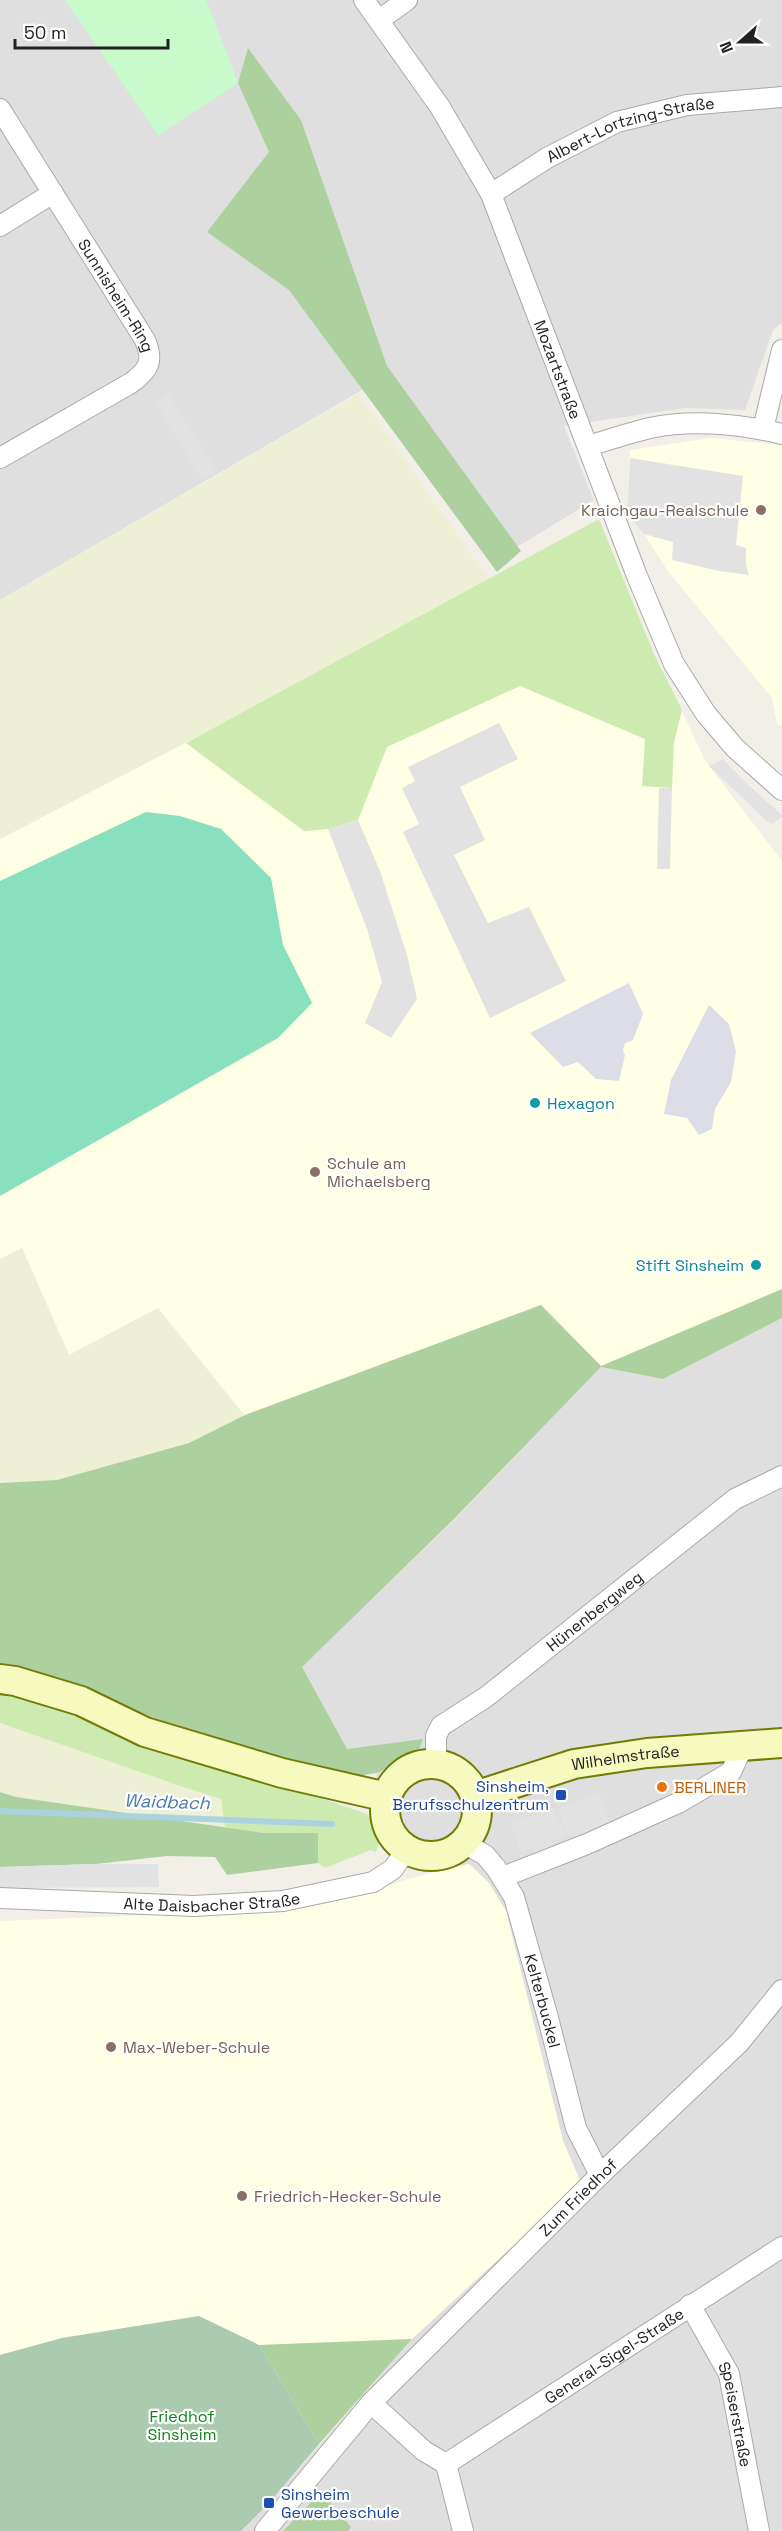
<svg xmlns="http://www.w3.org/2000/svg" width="782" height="2531" viewBox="0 0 782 2531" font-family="'Space Grotesk',sans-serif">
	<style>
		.residential { fill: #e0dfdf }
		.education { fill: #ffffe5 }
		.farmland { fill: #eef0d5 }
		.grass { fill: #cdebb0 }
		.forest { fill: #add19e }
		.cemetery { fill: #aacbaf }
		.park { fill: #c8facc }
		.pitch { fill: #88e0be }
		.parking { fill: #e2e2e2 }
		.plaza { fill: #dddde8 }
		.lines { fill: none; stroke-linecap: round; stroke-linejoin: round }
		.stream { stroke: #aad3df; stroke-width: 6 }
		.minor-casing { stroke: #a9a9a9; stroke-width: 22 }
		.secondary-casing { stroke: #707d05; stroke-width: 32 }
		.minor { stroke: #fff; stroke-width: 20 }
		.secondary { stroke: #f7fabf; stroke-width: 28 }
		.education-dot { fill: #8d6e63; stroke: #fff; stroke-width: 2 }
		.culture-dot { fill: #0f9aa8; stroke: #fff; stroke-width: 2 }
		.food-dot { fill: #e8710a; stroke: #fff; stroke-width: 2 }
		.transit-dot { fill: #1a4fb4; stroke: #fff; stroke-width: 2 }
		.labels { text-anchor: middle; stroke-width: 4.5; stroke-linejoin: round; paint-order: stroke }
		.street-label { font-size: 16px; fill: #222; stroke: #fff }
		.education-label { font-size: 16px; fill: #785e54; stroke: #fff; text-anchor: start }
		.culture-label { font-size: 16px; fill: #0d838f; stroke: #fff; text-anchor: start }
		.transit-label { font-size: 16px; fill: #164399; stroke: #fff; text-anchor: end }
		.food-label { font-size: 16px; fill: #c56008; stroke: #fff; text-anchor: start }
		.park-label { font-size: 16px; fill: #0c8416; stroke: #fff }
		.water-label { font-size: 18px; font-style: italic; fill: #4a7aab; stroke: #fff }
	</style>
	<rect width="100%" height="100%" fill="#f2efe9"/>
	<path class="residential" d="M0 0H782V322L773 330 745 410 685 408 564 426 594 500 504 555 376 382 0 600Z
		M782 1318V2531H241L269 2503 412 2339 581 2183 563 2141 506 1911 489 1883 469 1864 437 1871 394 1854 372 1818 377 1773 404 1760 347 1750 301 1667 454 1520 601 1367 663 1379Z"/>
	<path class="education" d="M711 438 782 445V726L777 723 772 698 667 570 644 534 627 514 630 450Z
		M599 519 654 654 706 762 782 861V1289L601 1367 541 1305 244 1415 158 1308 69 1355 22 1248 0 1259V839L260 704Z
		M469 1864 489 1883 506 1911 563 2141 581 2183 412 2339 259 2345 198 2316 62 2338 0 2355V1921L288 1910 346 1898 437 1871Z"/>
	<path class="farmland" d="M358 394 489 579 260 704 0 839V600Z
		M22 1248 69 1355 158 1308 244 1415 189 1443 57 1480 0 1483V1259Z
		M0 1723 180 1786 221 1799 225 1827 16 1797 0 1792Z"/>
	<path class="grass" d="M599 519 654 654 682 710 674 742 672 788 642 786 645 739 520 686 387 747 358 820 328 829 304 831 186 743Z
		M0 1693 21 1696 367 1814C377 1827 382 1836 376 1852L371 1850 325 1868 318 1863 317 1833H264L225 1827 221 1799 180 1786 0 1723Z"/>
	<path class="forest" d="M248 48 301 120 387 366 521 551 497 572 289 290 207 232 269 152 238 83Z
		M782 1289V1318L663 1379 601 1367 454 1519 302 1667 347 1749 423 1739 419 1750 404 1760 377 1773 356 1776 247 1755 69 1684 0 1668V1483L57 1480 189 1443 245 1415 541 1305 601 1366Z
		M0 1792 16 1797 264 1833H318V1863L227 1875 215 1857 167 1856 96 1864 0 1867Z
		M412 2339 319 2444 259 2345Z
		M321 2492 351 2527 348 2531H283Z"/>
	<path class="cemetery" d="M199 2316 259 2345 319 2444 269 2503 241 2531H0V2355L62 2338Z"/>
	<path class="park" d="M65 0H206L238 83 158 135Z"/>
	<path class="pitch" d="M146 812 180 816 221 829 271 878 283 945 312 1003 278 1038 0 1196V881Z"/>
	<path class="parking" d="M168 394 216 471 202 480 156 402Z
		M630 458 743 476 736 545 746 548V565L749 575 719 571 672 560 673 542 644 534 627 514Z
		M499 723 518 759 460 787 485 840 454 855 488 923 529 907 566 981 490 1018 403 832 419 824 402 788 415 781 408 767Z
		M723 759 746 783 782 815V817L772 824 768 822 709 766Z
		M659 788H672L670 869H657Z
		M358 820 380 871 407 955 417 999 391 1038 365 1023 382 982 367 929 328 829Z
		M599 1794 609 1822 597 1827 598 1831 582 1837 580 1832 568 1837 558 1809Z
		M554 1808 565 1837 552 1842 553 1847 535 1854 532 1848 521 1852 511 1823Z
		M96 1864H158L159 1887 0 1888V1867Z"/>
	<path class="plaza" d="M629 983 643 1014 633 1040 625 1043 623 1050 625 1055 619 1081 596 1079 578 1062 563 1067 530 1033Z
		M709 1005 729 1024 736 1051 731 1082 715 1109 712 1129 699 1135 687 1118 664 1114 671 1080Z"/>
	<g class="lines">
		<path class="stream" d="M0 1811 332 1824"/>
		<defs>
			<g id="minor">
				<path id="s1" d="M364 0 440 107 491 194 637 576 674 664 706 714 735 748 782 790"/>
				<path d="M379 20 407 0"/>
				<path id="s2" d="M0 109 145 340C154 361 149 370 131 383L0 458"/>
				<path id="s3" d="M491 194 547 158 617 122 687 105 782 97"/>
				<path d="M0 226 53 193"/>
				<path d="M763 429 782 350"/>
				<path d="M588 446C608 440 629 433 650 428 692 419 741 424 782 434"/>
				<path id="s4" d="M436 1764V1736L441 1726 486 1697 735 1499 782 1476"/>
				<path id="s5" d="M464 1843 485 1855 496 1868 514 1897 548 2018 576 2128 600 2175"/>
				<path d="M503 1877 587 1844 678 1803 731 1772 743 1746"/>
				<path id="s6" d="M0 1898 194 1906 283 1901 373 1882 393 1869 407 1849"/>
				<path id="s7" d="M690 2305 729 2374 759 2531"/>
				<path d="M371 2403 424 2451 446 2464"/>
				<path id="s8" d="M446 2464 782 2247"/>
				<path d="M446 2464 463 2531"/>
				<path id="s9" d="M265 2531 371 2403 600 2175 739 2043 782 1990"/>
			</g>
			<g id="secondary">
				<path d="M0 1679 15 1681 81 1701 145 1732 282 1773 387 1797"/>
				<circle cx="431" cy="1810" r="46"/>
				<path id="s10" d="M475 1796 574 1764 647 1753 782 1743"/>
			</g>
		</defs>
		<use href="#minor" class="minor-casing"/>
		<use href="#secondary" class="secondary-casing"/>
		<use href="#minor" class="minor"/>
		<use href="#secondary" class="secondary"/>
	</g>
	<g class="education-dot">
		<circle cx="761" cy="510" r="6"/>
		<circle cx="315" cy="1172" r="6"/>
		<circle cx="111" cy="2047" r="6"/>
		<circle cx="242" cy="2196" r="6"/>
	</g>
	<g class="culture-dot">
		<circle cx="535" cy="1103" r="6"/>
		<circle cx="756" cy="1265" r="6"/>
	</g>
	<circle class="food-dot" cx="662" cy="1787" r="6"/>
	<g class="transit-dot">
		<rect x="555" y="1789" width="12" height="12" rx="3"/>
		<rect x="263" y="2497" width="12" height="12" rx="3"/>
	</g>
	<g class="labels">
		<g class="street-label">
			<text dy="6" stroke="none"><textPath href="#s3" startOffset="156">Albert-Lortzing-Straße</textPath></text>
			<text dy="6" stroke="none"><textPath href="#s2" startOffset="220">Sunnisheim-Ring</textPath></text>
			<text dy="6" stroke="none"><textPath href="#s1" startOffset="420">Mozartstraße</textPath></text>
			<text dy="6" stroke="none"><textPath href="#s4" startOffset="231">Hünenbergweg</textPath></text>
			<text dy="6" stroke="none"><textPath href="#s10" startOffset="156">Wilhelmstraße</textPath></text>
			<text dy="6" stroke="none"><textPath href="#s6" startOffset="212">Alte Daisbacher Straße</textPath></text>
			<text dy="6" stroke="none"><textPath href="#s5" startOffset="183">Kelterbuckel</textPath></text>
			<text dy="6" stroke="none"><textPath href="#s9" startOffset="458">Zum Friedhof</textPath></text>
			<text dy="6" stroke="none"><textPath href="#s8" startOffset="200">General-Sigel-Straße</textPath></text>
			<text dy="6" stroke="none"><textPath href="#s7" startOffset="120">Speiserstraße</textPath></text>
		</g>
		<g class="education-label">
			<text x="749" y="516" text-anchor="end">Kraichgau-Realschule</text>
			<text x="327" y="1169">Schule am<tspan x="327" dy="18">Michaelsberg</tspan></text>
			<text x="123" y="2053">Max-Weber-Schule</text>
			<text x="254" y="2202">Friedrich-Hecker-Schule</text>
		</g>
		<g class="culture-label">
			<text x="547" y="1109">Hexagon</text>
			<text x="744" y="1271" text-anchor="end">Stift Sinsheim</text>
		</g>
		<g class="transit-label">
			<text x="549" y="1792">Sinsheim,<tspan x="549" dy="18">Berufsschulzentrum</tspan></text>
			<text x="281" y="2500" text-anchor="start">Sinsheim<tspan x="281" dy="18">Gewerbeschule</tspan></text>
		</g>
		<g class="food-label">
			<text x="674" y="1793">BERLINER</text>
		</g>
		<g class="park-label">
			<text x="182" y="2422">Friedhof<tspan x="182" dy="18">Sinsheim</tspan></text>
		</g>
		<g class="water-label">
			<text transform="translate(167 1802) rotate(2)" y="6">Waidbach</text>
		</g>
	</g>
	<g transform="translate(740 42) rotate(249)" stroke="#ffffff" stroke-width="4.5" paint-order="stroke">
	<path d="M0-4.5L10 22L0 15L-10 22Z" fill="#222222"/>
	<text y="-9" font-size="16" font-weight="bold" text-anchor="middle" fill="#222222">N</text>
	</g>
	<path d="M15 39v9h153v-9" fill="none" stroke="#222222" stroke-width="3"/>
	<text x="24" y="39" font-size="18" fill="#222222" stroke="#ffffff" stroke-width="4.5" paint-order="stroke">50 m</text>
</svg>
